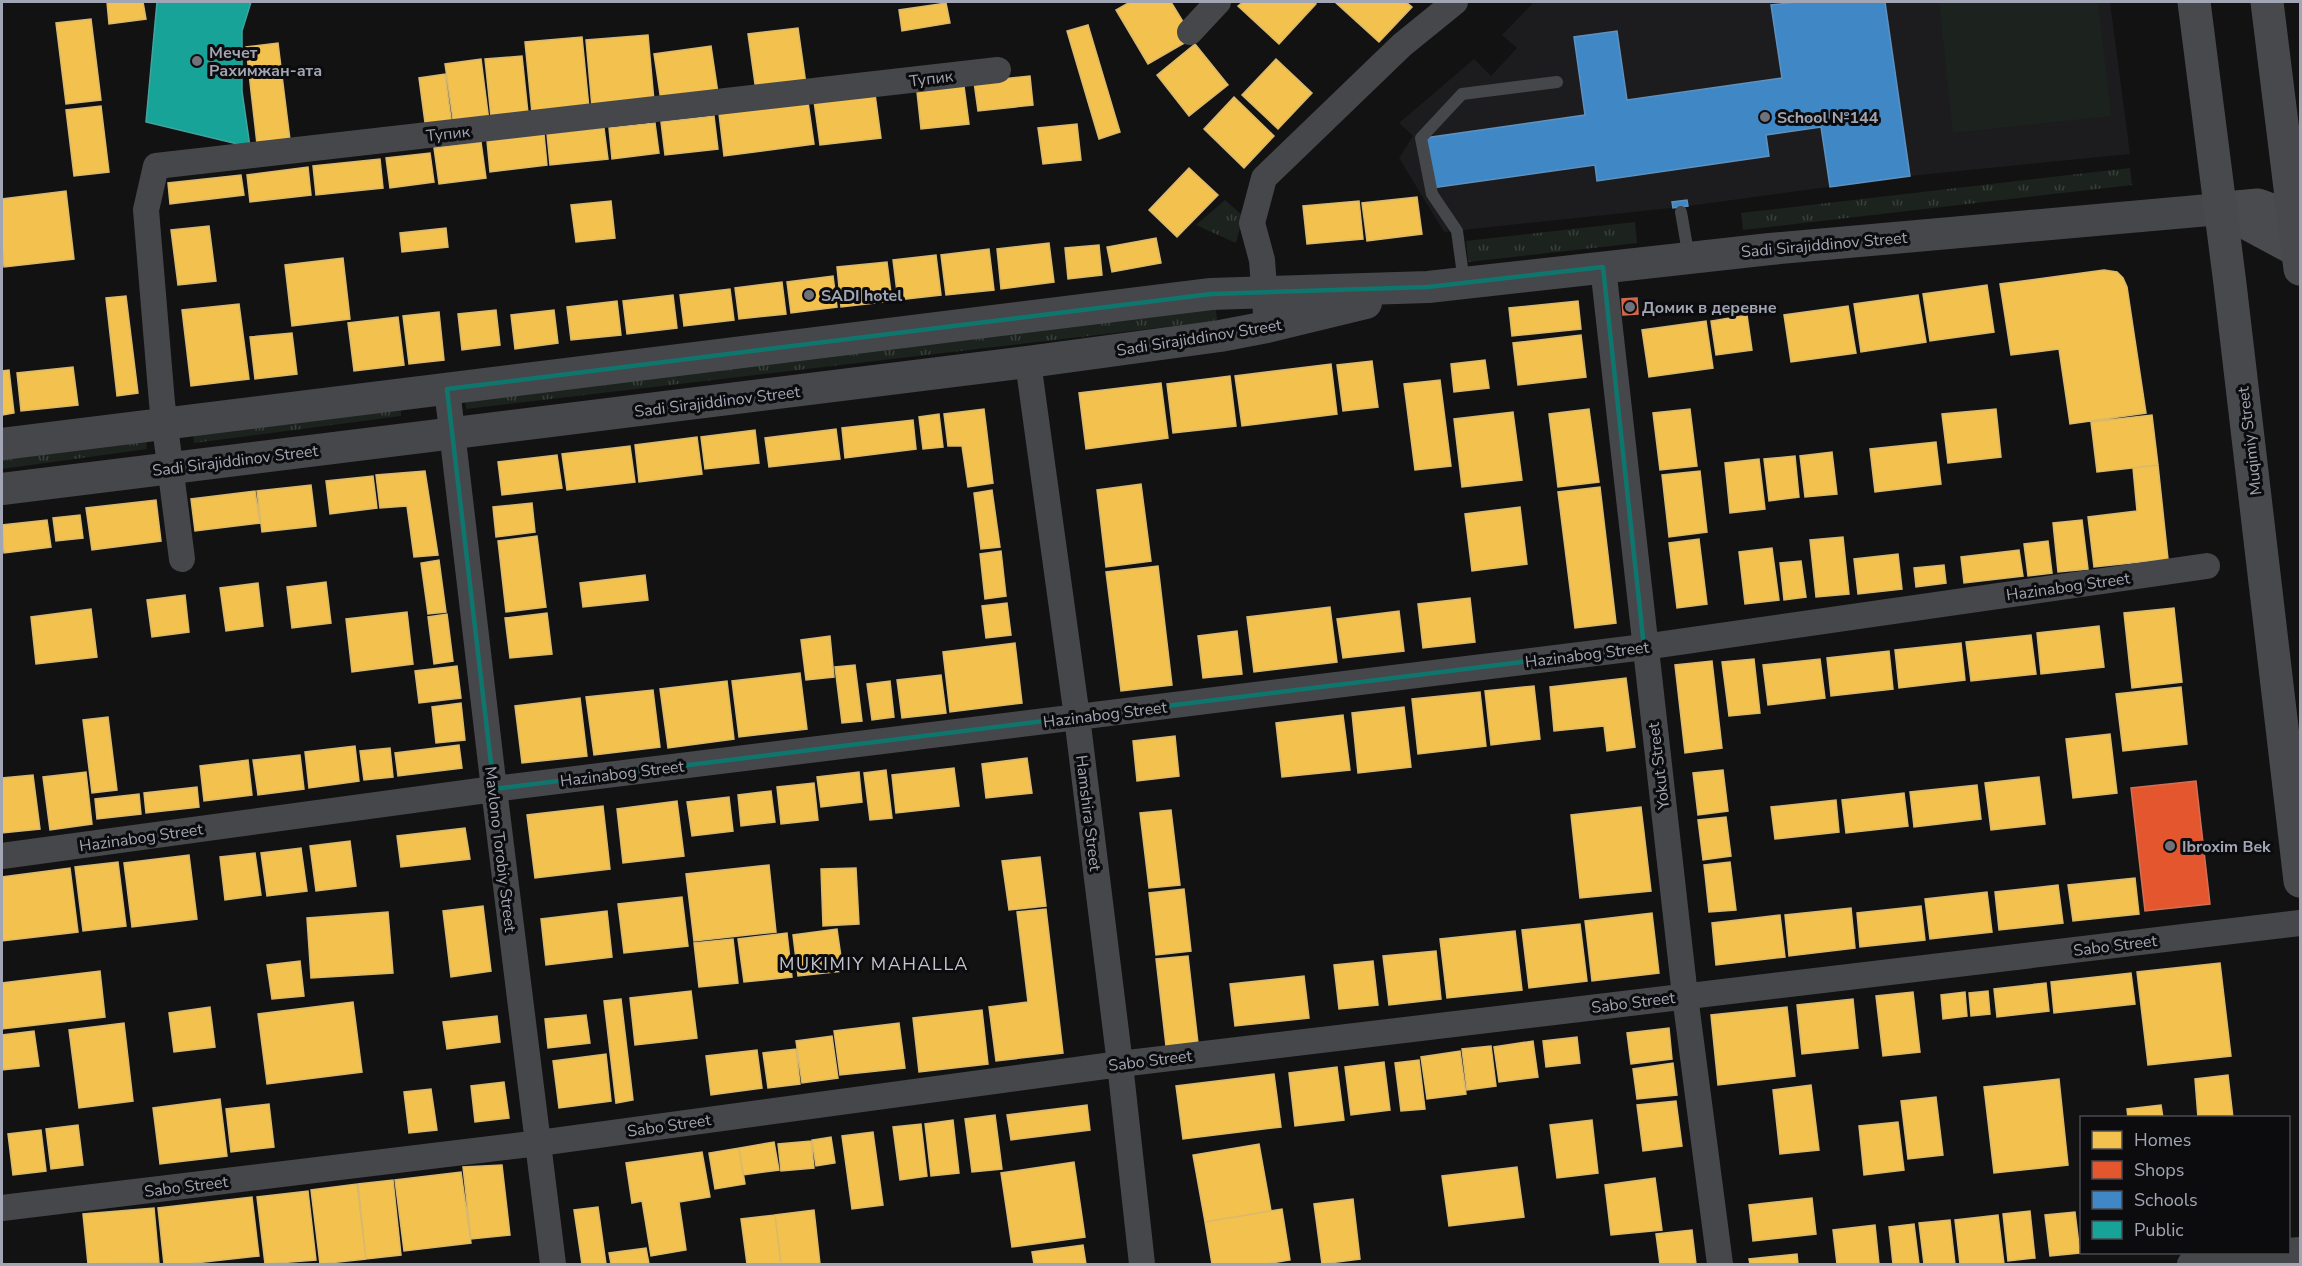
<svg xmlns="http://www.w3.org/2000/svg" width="2302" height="1266" viewBox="0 0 2302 1266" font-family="'Nunito Sans',sans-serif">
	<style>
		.built { fill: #1c1c1e }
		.grass { fill: url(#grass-tufts) }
		.pitch { fill: #1c221d }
		.homes { fill: #f2c14e; stroke: #dab96d; stroke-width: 1.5 }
		.shops { fill: #e4572e; stroke: #d06f56; stroke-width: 1.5 }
		.schools { fill: #3f88c5; stroke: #5d91c0; stroke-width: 1.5 }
		.public { fill: #17a398; stroke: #41a4a0; stroke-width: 1.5 }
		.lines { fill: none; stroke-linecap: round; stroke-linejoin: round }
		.service { stroke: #46474b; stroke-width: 12 }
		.minor { stroke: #46474b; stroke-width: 26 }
		.tertiary { stroke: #46474b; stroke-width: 32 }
		.secondary { stroke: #4a4b4f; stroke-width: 33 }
		.primary { stroke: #48494d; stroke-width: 33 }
		.marked { fill: none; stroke: #0f766e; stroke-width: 4.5; stroke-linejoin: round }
		.poi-dot { fill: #70727b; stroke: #0c0c0e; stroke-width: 2 }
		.labels { text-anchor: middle; stroke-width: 6; stroke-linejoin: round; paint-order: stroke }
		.poi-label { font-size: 16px; font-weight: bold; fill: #a2a6b4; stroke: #0c0c0e; text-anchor: start }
		.street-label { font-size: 16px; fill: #a2a6b4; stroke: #0c0c0e }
		.neighbourhood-label { font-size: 18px; letter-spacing: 1.5px; fill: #c3c6d0; stroke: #0c0c0e }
	</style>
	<defs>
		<pattern id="grass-tufts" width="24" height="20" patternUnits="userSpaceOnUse" patternTransform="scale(1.5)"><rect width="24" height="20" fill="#1c221d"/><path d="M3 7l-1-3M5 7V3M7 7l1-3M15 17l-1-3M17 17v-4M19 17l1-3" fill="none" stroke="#3a3f3b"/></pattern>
	</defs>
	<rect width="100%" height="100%" fill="#121212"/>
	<path class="built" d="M1534 2H2110L2130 154 1910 176 1681 207 1444 232 1399 158 1413 136 1399 123 1474 59 1491 76 1517 48 1502 35Z"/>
	<path class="grass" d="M2130 168 2132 185 1743 230 1741 213Z
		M1225 200 1243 216 1236 243 1196 225Z
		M1635 222 1637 243 1468 262 1466 241Z
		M1216 309 1217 321 466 409 465 398Z
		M401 407V416L194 443 193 433Z
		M146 437 147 449 2 469V456Z"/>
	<path class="pitch" d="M1939 2H2098L2111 116 1953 133Z"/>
	<path class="homes" d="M107 2H143L146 19 109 24Z
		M1130 2H1171L1193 38 1148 64 1116 10Z
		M1243 2H1313L1316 4 1279 44 1238 6Z
		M1335 2H1406L1412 7 1379 42Z
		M946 3 950 23 902 31 899 10Z
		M91 19 101 100 66 104 56 23Z
		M1088 25 1120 132 1099 139 1067 31Z
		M798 28 806 84 756 91 748 34Z
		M648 35 654 101 592 107 586 40Z
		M582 37 589 108 532 113 525 42Z
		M278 43 290 140 257 144 246 47Z
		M1195 44 1228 85 1189 116 1157 75Z
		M711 46 718 93 661 101 654 54Z
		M522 56 528 113 491 117 485 59Z
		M481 59 489 121 454 126 445 64Z
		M1276 59 1312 93 1278 129 1242 95Z
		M445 74 452 126 426 130 419 78Z
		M1030 76 1033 105 978 111 974 82Z
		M964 86 969 124 921 129 917 92Z
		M875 94 881 138 820 145 814 101Z
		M1234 97 1274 136 1244 168 1204 129Z
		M808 102 814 144 724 156 719 114Z
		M101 106 109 172 74 176 66 110Z
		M714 116 718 149 665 155 661 122Z
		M655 123 659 153 612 159 609 128Z
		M1077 124 1081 160 1043 164 1038 128Z
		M604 128 608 159 550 165 547 134Z
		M544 134 547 165 490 172 487 141Z
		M481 142 486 178 439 184 434 148Z
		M430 153 434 182 390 188 386 158Z
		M380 159 383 188 316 195 313 166Z
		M308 167 311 195 250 202 247 175Z
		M1189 168 1218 195 1177 237 1149 210Z
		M241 175 244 195 170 204 168 183Z
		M66 191 74 259 4 267 2 245V199Z
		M1417 197 1422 234 1367 241 1362 203Z
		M611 201 615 238 576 242 571 205Z
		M1359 201 1363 239 1307 244 1303 206Z
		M209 226 216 281 178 285 171 230Z
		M446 228 448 247 402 252 400 233Z
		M1156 238 1161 263 1112 272 1107 247Z
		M1049 243 1054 282 1001 289 997 249Z
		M1099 245 1102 275 1068 279 1065 248Z
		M989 249 994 290 946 295 941 255Z
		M936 255 941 295 898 300 893 260Z
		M343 258 350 319 292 326 285 265Z
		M887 262 892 301 841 307 837 267Z
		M2104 270 2117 272 2123 278 2127 287 2146 413 2070 424 2059 349 2011 355 2000 284Z
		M833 276 837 307 791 313 787 282Z
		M782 282 786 314 739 319 735 288Z
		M1987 285 1994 332 1930 341 1923 294Z
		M730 289 734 320 684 326 680 295Z
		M673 295 677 328 627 334 623 301Z
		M1918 295 1926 342 1861 352 1854 304Z
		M126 296 138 393 117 396 106 298Z
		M617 301 621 335 571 340 567 307Z
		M1578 301 1581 329 1512 336 1509 308Z
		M239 304 249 379 191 386 182 310Z
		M1848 306 1856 353 1791 362 1784 315Z
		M496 310 500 345 462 350 458 314Z
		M554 310 558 343 515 349 511 315Z
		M439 312 444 360 409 364 403 316Z
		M1747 315 1752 350 1716 355 1711 321Z
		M398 317 404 365 354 371 348 323Z
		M1706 321 1713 368 1649 377 1642 330Z
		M292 333 297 374 255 379 250 337Z
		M1581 335 1586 377 1518 385 1513 343Z
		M1485 360 1489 388 1454 392 1451 364Z
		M1372 361 1378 407 1343 411 1337 365Z
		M1331 364 1337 414 1242 426 1235 376Z
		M73 367 78 405 21 411 17 373Z
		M9 370 14 413 2 415V371Z
		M1230 376 1236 426 1173 433 1167 384Z
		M1440 380 1451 466 1415 470 1404 384Z
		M1161 383 1168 438 1086 449 1079 393Z
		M984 409 993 483 968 487 962 446H948L944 414Z
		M1589 409 1599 482 1558 487 1549 414Z
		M1690 409 1697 466 1660 470 1653 413Z
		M1996 409 2001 457 1948 463 1942 414Z
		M1513 412 1522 480 1462 487 1454 419Z
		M939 414 943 447 923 449 919 417Z
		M2152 415 2158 465 2097 472 2091 422Z
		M913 420 916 449 845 458 842 428Z
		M836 429 840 459 769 467 765 438Z
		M755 430 759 463 705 469 701 437Z
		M697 437 702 474 639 482 635 445Z
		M1936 442 1941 484 1875 492 1870 449Z
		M630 446 635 482 567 490 562 454Z
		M1832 452 1837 494 1805 497 1800 456Z
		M557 455 562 488 502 495 498 462Z
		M1795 456 1799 497 1769 501 1764 459Z
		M1759 459 1765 509 1730 513 1725 463Z
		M2158 465 2168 559 2094 567 2088 517 2137 511 2133 468Z
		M425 471 438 555 414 557 407 506 380 508 376 475Z
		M1700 471 1707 532 1669 537 1662 475Z
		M373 476 377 508 330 514 326 481Z
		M1141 484 1151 561 1106 567 1097 490Z
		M311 485 316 526 262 532 257 491Z
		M1600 487 1616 623 1575 628 1558 492Z
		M992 490 1000 547 981 549 974 493Z
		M255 491 260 523 195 531 191 499Z
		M156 500 161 541 92 550 86 508Z
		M532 503 535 532 496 537 493 507Z
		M1520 507 1527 564 1472 571 1465 514Z
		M80 515 83 538 56 541 53 518Z
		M47 520 51 547 4 553 2 525Z
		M2082 520 2088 569 2058 572 2053 523Z
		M537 536 546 607 506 612 498 541Z
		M1843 537 1849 594 1816 597 1810 540Z
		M1699 539 1707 604 1677 608 1669 543Z
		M2048 541 2052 573 2028 576 2024 544Z
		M1772 548 1779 600 1745 604 1739 552Z
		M2019 550 2023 576 1964 583 1961 557Z
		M1001 551 1006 596 985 599 980 554Z
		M1898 554 1902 589 1858 594 1854 559Z
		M439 560 446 612 428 614 421 563Z
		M1801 561 1806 597 1784 600 1780 563Z
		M1944 565 1946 583 1916 587 1914 568Z
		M1158 566 1172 685 1121 691 1106 572Z
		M645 575 648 600 583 607 580 583Z
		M326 582 331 623 292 628 287 587Z
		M258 583 263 626 226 631 220 588Z
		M185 595 189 632 152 637 147 600Z
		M1470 598 1475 642 1423 648 1418 604Z
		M1007 603 1011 635 986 638 982 606Z
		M1330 607 1337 662 1254 672 1247 617Z
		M2174 608 2182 682 2132 688 2124 613Z
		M91 609 97 657 36 664 31 617Z
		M1399 611 1404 651 1343 658 1337 619Z
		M407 612 413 664 352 672 346 619Z
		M547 613 552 654 510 658 505 618Z
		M447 614 453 661 434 664 428 617Z
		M2099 626 2104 667 2041 674 2037 633Z
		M1237 631 1242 674 1203 678 1198 636Z
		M2031 635 2036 674 1971 681 1966 642Z
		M830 636 834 677 806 680 801 640Z
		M1015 643 1022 703 950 712 943 652Z
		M1961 643 1965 680 1899 688 1895 650Z
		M1889 651 1893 689 1831 696 1827 658Z
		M1754 659 1760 713 1729 716 1722 662Z
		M1820 659 1825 698 1768 705 1763 665Z
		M1712 661 1722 748 1685 753 1675 665Z
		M855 665 862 721 842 723 835 667Z
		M457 666 461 698 419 703 415 671Z
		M800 673 807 729 739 737 732 681Z
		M941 675 946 713 902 718 897 680Z
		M1626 678 1635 747 1607 751 1604 726 1554 731 1550 687Z
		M727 681 734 739 668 748 660 689Z
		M890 681 894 717 872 720 867 684Z
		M1534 686 1540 739 1491 745 1485 691Z
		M2181 687 2187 744 2123 751 2116 694Z
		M653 690 660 747 594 755 586 697Z
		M1480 692 1486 746 1418 754 1412 699Z
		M580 698 587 756 522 763 515 706Z
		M461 703 465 740 436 743 432 707Z
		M1404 707 1411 767 1358 773 1352 713Z
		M1343 715 1350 770 1282 777 1276 723Z
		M108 717 117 790 92 793 83 720Z
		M2110 734 2117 793 2073 798 2066 739Z
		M1175 736 1179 776 1137 781 1133 741Z
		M459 745 462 768 398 776 395 753Z
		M355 746 359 781 309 788 305 752Z
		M390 748 393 777 364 780 360 751Z
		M300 755 304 789 258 795 253 760Z
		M1027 758 1032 793 986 798 982 764Z
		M248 760 252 795 204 801 200 766Z
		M954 768 959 806 896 813 892 775Z
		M886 770 892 818 870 820 864 773Z
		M1723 770 1728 811 1698 815 1693 773Z
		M86 772 92 824 50 830 43 777Z
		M859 772 862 802 821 807 817 777Z
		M33 775 40 829 2 833V778Z
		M2039 777 2045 824 1991 830 1985 783Z
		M814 783 818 820 781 824 777 787Z
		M1977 785 1981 819 1914 827 1910 792Z
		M197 787 199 807 146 813 144 793Z
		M771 791 775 822 741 826 738 795Z
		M1904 793 1908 826 1846 833 1842 800Z
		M139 794 141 814 97 819 95 799Z
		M729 797 733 831 692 836 687 802Z
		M1836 800 1839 832 1775 839 1771 807Z
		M677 801 684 856 623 863 617 809Z
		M603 806 610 869 535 878 527 815Z
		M1641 807 1651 891 1580 898 1571 815Z
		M1171 810 1180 885 1149 888 1140 813Z
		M1726 817 1731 856 1703 860 1698 820Z
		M465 828 470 859 401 867 397 836Z
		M350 841 356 886 316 891 310 846Z
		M301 848 307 891 267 896 261 853Z
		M255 853 261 895 225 900 220 857Z
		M189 855 197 919 132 927 124 863Z
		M1040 857 1046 906 1009 910 1002 861Z
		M118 862 126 926 83 931 75 867Z
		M1730 862 1736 910 1709 912 1704 865Z
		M769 865 776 932 694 941 686 874Z
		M70 868 78 932 2 941V877Z
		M856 868 859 924 823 926 821 869Z
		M2135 878 2139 914 2073 921 2068 885Z
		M2058 885 2063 923 1999 930 1995 892Z
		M1184 889 1191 951 1156 955 1149 893Z
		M1987 892 1992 932 1930 939 1925 899Z
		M682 897 688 946 624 953 618 904Z
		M483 906 491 971 451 977 443 911Z
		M1921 906 1925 940 1860 947 1857 913Z
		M1851 908 1855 948 1789 956 1785 915Z
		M1046 909 1063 1053 996 1061 989 1007 1028 1002 1017 912Z
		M607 911 612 957 546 965 541 919Z
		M388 912 393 973 311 978 307 918Z
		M1652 913 1659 973 1592 981 1585 921Z
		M1780 915 1785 957 1716 965 1712 923Z
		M1580 924 1587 981 1529 988 1522 930Z
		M837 929 843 971 798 976 793 935Z
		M1515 931 1522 990 1447 998 1440 939Z
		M787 933 792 977 744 982 738 939Z
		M733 939 738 983 699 987 694 943Z
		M1436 951 1441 999 1389 1005 1383 956Z
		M1188 956 1198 1043 1166 1046 1156 959Z
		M300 961 304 996 272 999 267 965Z
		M1373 961 1378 1005 1339 1009 1334 965Z
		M2220 963 2231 1056 2148 1065 2137 972Z
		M100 971 105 1017 2 1029V983Z
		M2131 973 2135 1004 2054 1013 2051 982Z
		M1304 976 1309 1018 1235 1026 1230 984Z
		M2046 983 2049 1011 1997 1017 1994 989Z
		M691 991 697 1038 635 1045 630 998Z
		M1988 991 1990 1014 1971 1016 1969 993Z
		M1913 992 1920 1052 1883 1056 1876 996Z
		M1965 992 1967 1016 1943 1019 1941 995Z
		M621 999 633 1100 616 1103 604 1001Z
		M1853 999 1858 1048 1802 1054 1797 1005Z
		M353 1002 362 1072 267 1084 258 1014Z
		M210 1007 215 1047 174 1052 169 1013Z
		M1787 1007 1795 1076 1718 1085 1711 1015Z
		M982 1010 988 1064 919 1072 913 1018Z
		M586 1015 590 1043 548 1048 545 1019Z
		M497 1016 500 1042 447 1049 443 1022Z
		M124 1023 133 1101 79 1108 69 1030Z
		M899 1023 905 1068 840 1075 834 1031Z
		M1669 1028 1672 1059 1631 1064 1627 1033Z
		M34 1031 39 1066 2 1070V1035Z
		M832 1036 838 1078 802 1083 796 1041Z
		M1577 1037 1580 1063 1546 1067 1543 1041Z
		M1533 1041 1538 1077 1499 1082 1494 1047Z
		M1491 1046 1496 1086 1467 1090 1462 1049Z
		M796 1049 800 1084 768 1088 763 1053Z
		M757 1050 762 1088 711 1095 706 1056Z
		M1460 1051 1466 1094 1427 1099 1421 1057Z
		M606 1054 611 1101 559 1108 553 1061Z
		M1419 1060 1425 1109 1401 1111 1395 1063Z
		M1384 1062 1390 1110 1351 1115 1345 1067Z
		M1673 1063 1677 1095 1637 1099 1633 1069Z
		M1337 1067 1344 1120 1295 1126 1289 1073Z
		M1274 1074 1281 1127 1183 1139 1176 1086Z
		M2228 1075 2233 1118H2198L2195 1079Z
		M2059 1079 2068 1165 1994 1173 1984 1087Z
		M504 1082 509 1118 475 1122 471 1086Z
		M1811 1085 1819 1150 1780 1154 1773 1090Z
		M431 1089 437 1130 409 1133 404 1092Z
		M1936 1097 1943 1155 1908 1159 1901 1101Z
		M220 1099 227 1156 160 1164 153 1108Z
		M1676 1101 1682 1146 1643 1151 1637 1105Z
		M269 1104 274 1147 231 1152 226 1109Z
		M1087 1105 1090 1130 1011 1140 1007 1115Z
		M2161 1105 2163 1118H2128L2127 1109Z
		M995 1115 1002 1169 972 1172 965 1119Z
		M953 1120 959 1173 931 1176 925 1124Z
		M1592 1120 1598 1173 1557 1178 1550 1125Z
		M1898 1122 1904 1170 1864 1175 1859 1126Z
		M921 1124 927 1176 900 1180 893 1127Z
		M78 1125 83 1165 51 1169 46 1129Z
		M41 1130 46 1171 13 1175 8 1134Z
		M873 1132 883 1205 852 1209 842 1136Z
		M831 1137 835 1163 816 1166 812 1140Z
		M811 1141 814 1168 781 1171 778 1144Z
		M774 1142 779 1170 743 1175 739 1148Z
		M1259 1144 1271 1211 1205 1222 1193 1155Z
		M739 1148 745 1184 715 1189 709 1153Z
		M702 1152 710 1197 679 1202 686 1250 651 1256 642 1201 632 1203 626 1163Z
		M1074 1162 1085 1237 1012 1247 1001 1173Z
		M502 1165 510 1235 471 1239 463 1167Z
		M1517 1167 1524 1217 1449 1226 1442 1176Z
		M461 1172 471 1243 404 1251 395 1180Z
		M1655 1178 1662 1230 1611 1235 1605 1185Z
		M393 1180 401 1255 366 1259 358 1184Z
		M357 1184 366 1259 320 1264 311 1190Z
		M308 1191 316 1260 265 1264 257 1197Z
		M252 1197 259 1256 186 1264H164L158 1208Z
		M1812 1198 1816 1234 1753 1241 1749 1205Z
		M1353 1199 1360 1259 1322 1264 1314 1204Z
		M598 1207 606 1264H582L574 1210Z
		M154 1208 159 1263 88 1264 83 1214Z
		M1282 1209 1290 1260 1266 1264H1212L1205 1222Z
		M814 1210 820 1264H781L775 1215Z
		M2030 1211 2035 1258 2008 1261 2003 1214Z
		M2075 1212 2080 1253 2050 1256 2045 1215Z
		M775 1215 781 1264H747L741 1219Z
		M1998 1215 2004 1264H1960L1955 1220Z
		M1950 1220 1955 1264H1924L1919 1223Z
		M1914 1224 1919 1264H1893L1889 1227Z
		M1875 1225 1879 1264H1837L1833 1230Z
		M1692 1230 1696 1264H1660L1656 1234Z
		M1083 1245 1086 1264H1034L1032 1252Z
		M646 1248 649 1264H611L609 1253Z
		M1797 1254 1798 1264H1750L1749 1259Z"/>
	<path class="shops" d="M1637 298 1638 314 1623 315 1622 299Z
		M2196 781 2210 904 2145 911 2131 788Z"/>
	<path class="schools" d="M1796 2H1885L1910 176 1830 187 1821 127 1766 135 1769 156 1597 181 1595 165 1432 188 1425 138 1585 115 1574 37 1617 31 1627 100 1782 78 1771 5Z
		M1687 200 1688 206 1673 208 1672 202Z"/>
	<path class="public" d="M157 2H251L242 31V91L250 147 146 122Z"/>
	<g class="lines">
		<path class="service" d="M1681 212 1689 258
			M1464 282 1457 231 1432 194 1421 138 1462 94 1557 82"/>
		<path class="minor" d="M1190 32 1218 2
			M1603 267 1685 996 1720 1264
			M1267 327 1262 260 1252 223 1264 178 1402 45 1455 2
			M1028 362 1077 717 1120 1064 1142 1264
			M447 389 494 789 553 1264
			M182 559 162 403 146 210 156 166 998 70
			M2 856 494 789 1644 647 2207 566
			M2 1208 539 1143 1120 1064 2300 923
			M2288 1251 2300 1250
			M2190 1264 2279 1252"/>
		<path class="tertiary" d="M2 444 1211 294 1428 287 1770 249 2220 209
			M2 489 1028 362 1220 336 1267 327 1366 303"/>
		<path class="secondary" d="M2225 208 2258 205 2300 220
			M2220 209 2300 252"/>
		<path class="primary" d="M2194 2 2230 284 2300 881
			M2267 2 2300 269"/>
	</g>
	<path class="marked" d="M1603 267 1644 647 494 789 447 389 1211 294 1428 287Z"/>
	<g class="poi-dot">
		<circle cx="197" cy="61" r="6"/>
		<circle cx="1765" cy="117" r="6"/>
		<circle cx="809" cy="295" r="6"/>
		<circle cx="1630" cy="307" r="6"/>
		<circle cx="2170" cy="846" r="6"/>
	</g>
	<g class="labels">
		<g class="poi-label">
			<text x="209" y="58">Мечет<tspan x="209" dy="18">Рахимжан-ата</tspan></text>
			<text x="1777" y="123">School №144</text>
			<text x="821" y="301">SADI hotel</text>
			<text x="1642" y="313">Домик в деревне</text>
			<text x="2182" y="852">Ibroxim Bek</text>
		</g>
		<g class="street-label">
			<text transform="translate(931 78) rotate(-7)" y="6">Тупик</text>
			<text transform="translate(448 133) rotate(-6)" y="6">Тупик</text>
			<text transform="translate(1824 244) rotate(-5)" y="6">Sadi Sirajiddinov Street</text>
			<text transform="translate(1199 337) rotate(-9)" y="6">Sadi Sirajiddinov Street</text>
			<text transform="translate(717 401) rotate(-7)" y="6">Sadi Sirajiddinov Street</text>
			<text transform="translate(2249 441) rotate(-97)" y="6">Muqimiy Street</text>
			<text transform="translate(235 460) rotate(-7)" y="6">Sadi Sirajiddinov Street</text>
			<text transform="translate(2068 586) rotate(-8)" y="6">Hazinabog Street</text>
			<text transform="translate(1587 654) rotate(-7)" y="6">Hazinabog Street</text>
			<text transform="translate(1105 714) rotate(-7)" y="6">Hazinabog Street</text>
			<text transform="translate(1658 766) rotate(-97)" y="6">Yokut Street</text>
			<text transform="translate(622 773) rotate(-7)" y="6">Hazinabog Street</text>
			<text transform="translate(1089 813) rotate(83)" y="6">Hamshira Street</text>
			<text transform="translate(141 837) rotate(-8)" y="6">Hazinabog Street</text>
			<text transform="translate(501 849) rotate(83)" y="6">Mavlono Torobiy Street</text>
			<text transform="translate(2115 945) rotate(-7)" y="6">Sabo Street</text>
			<text transform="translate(1633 1002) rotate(-7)" y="6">Sabo Street</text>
			<text transform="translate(1150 1060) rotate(-7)" y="6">Sabo Street</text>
			<text transform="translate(669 1125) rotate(-8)" y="6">Sabo Street</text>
			<text transform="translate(186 1186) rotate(-7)" y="6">Sabo Street</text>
		</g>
		<g class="neighbourhood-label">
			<text x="874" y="970">MUKIMIY MAHALLA</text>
		</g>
	</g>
	<rect width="2302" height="1266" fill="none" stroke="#a2a6b4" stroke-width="6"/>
	<rect x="2080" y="1116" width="210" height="138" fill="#0c0c0e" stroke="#484a50" stroke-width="1.5"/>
	<rect x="2092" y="1131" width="30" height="18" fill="#f2c14e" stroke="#484a50" stroke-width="1.5"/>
	<text x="2134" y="1146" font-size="18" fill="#a2a6b4">Homes</text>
	<rect x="2092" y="1161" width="30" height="18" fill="#e4572e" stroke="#484a50" stroke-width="1.5"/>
	<text x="2134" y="1176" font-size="18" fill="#a2a6b4">Shops</text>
	<rect x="2092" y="1191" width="30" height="18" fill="#3f88c5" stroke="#484a50" stroke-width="1.5"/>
	<text x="2134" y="1206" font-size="18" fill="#a2a6b4">Schools</text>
	<rect x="2092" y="1221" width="30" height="18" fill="#17a398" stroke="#484a50" stroke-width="1.5"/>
	<text x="2134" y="1236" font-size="18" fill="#a2a6b4">Public</text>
</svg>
